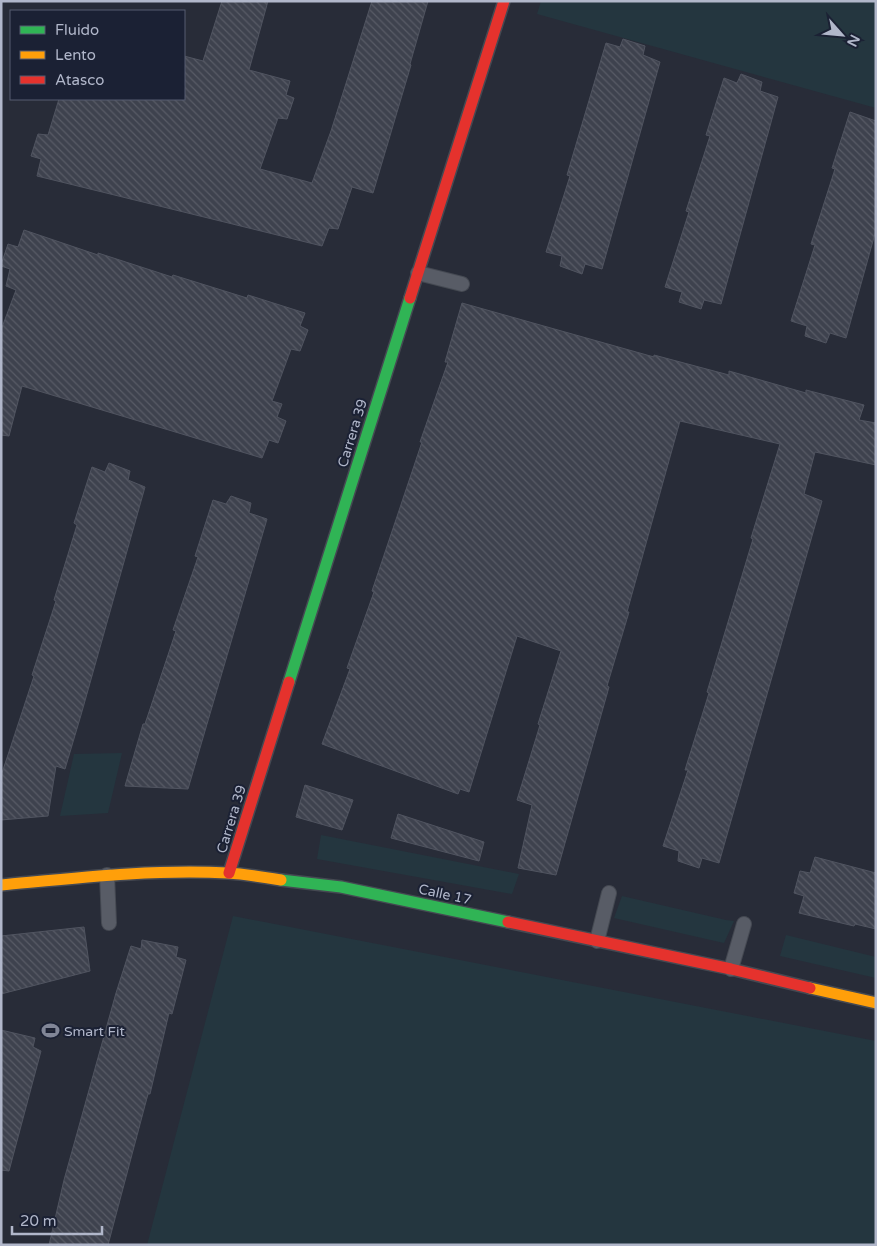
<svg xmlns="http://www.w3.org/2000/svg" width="877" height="1246" viewBox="0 0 877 1246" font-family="'Varela Round',sans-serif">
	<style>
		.green { fill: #24363f }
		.building { fill: url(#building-back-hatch); stroke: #505460 }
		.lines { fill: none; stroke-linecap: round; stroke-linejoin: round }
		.lane-casing { stroke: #454952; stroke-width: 16 }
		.fast-casing { stroke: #454952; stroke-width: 14 }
		.slow-casing { stroke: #454952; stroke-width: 14 }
		.jam-casing { stroke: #454952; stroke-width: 14 }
		.lane { stroke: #585c66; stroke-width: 14 }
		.fast { stroke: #30b455; stroke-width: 11 }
		.slow { stroke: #ff9f0a; stroke-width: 11 }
		.jam { stroke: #e5322d; stroke-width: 11 }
		.labels { text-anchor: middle; stroke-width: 4; stroke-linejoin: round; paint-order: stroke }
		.street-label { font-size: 14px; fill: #b1b7ca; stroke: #1b2134 }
		.poi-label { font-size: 14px; fill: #b1b7ca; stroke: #1b2134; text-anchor: start }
	</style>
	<defs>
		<pattern id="building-back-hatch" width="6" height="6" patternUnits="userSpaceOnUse" patternTransform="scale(1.25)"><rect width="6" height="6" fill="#3e424e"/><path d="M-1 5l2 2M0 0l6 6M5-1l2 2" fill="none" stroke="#585b66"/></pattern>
	</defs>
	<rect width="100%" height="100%" fill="#282c38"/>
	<path class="green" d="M541 1H876V108L537 14Z
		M122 753 108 813 60 816 74 754Z
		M321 835 519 874 512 894 317 859Z
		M622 896 726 920 734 921 724 943 614 918Z
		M233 916 876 1041V1245H147Z
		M786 935 876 957V978L780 956Z"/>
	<path class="building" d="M222 1H268L249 70 290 81 286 95 294 98 287 119 278 118 260 169 312 183 331 131 372 1H428L410 64 411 65 373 193 352 187 338 229 329 228 322 246 37 176 41 159 31 156 38 134 48 135 59 99H184V56L203 61Z
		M623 39 645 46 643 55 660 62 602 269 585 264 582 274 560 266 562 256 546 252 570 176 567 175 606 43 620 47Z
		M741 74 762 82 760 91 778 97 721 304 704 300 701 309 679 302 682 292 665 287 689 212 686 211 710 136 706 135 724 78 737 83Z
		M850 112 876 121V230L846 338 830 333 826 343 805 336 807 326 791 321 815 245 811 244 835 169 832 168Z
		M24 230 98 255V253L172 277 173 275 247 298 248 295 305 313 300 326 308 330 300 351 291 349 272 401 282 404 277 417 286 421 278 443 269 440 262 458 22 386 9 436 1 435V330L16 290 6 286 10 269 1 266V265L8 244 18 247Z
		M462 303 654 357V355L729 375V371L806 393V390L864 405 859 420 876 423V465L815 452 804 494 822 501 719 863 702 858 699 868 678 861 679 851 663 846 688 770H685L709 693 707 692 753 539 751 538 780 444 680 421 627 612H629L607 686 609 687 556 875 518 868 532 805 517 800 540 725 538 724 561 651 517 636 469 792 460 789 458 794 322 744 350 669 347 668 374 592 372 591 422 442H420L448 362H445Z
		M109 463 130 471 128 480 145 487 81 715 65 769 56 766 48 816 1 820V776L34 676 32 675 56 601 54 600 77 525 74 523 92 467 105 472Z
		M231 496 251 503 249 513 267 519 188 789 125 786 143 724H145L176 631 173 630 198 557 195 556 213 500 226 504Z
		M305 785 353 800 342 830 296 817Z
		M398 814 484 842 479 861 391 838Z
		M815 857 876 873V929L855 924 854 926 799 913 804 896 794 893 800 871 810 873Z
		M84 927 90 971 1 994V936Z
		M142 940 178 947 176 957 186 960 172 1014 169 1013 150 1094H148L108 1245H49L64 1180 116 993 131 946 141 949Z
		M1 1030 35 1038 33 1047 41 1051 9 1171 1 1170Z"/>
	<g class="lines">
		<defs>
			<path id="lane" d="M418 273 462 284
				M107 875 109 923
				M597 941 609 893
				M731 969 744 924"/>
			<path id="fast" d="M289 682 410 298
				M281 880 341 887 508 922"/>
			<path id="slow" d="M1 885C76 878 152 869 228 873 245 874 263 877 281 880
				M810 988 876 1003"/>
			<path id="jam" d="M410 298 504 1
				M229 873 289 682
				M508 922 731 969 810 988"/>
		</defs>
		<use href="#lane" class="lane-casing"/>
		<use href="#fast" class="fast-casing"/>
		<use href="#slow" class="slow-casing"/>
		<use href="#jam" class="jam-casing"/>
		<use href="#lane" class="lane"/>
		<use href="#fast" class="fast"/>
		<use href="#slow" class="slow"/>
		<use href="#jam" class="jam"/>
	</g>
	<defs>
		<symbol id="stadium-bare" viewBox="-9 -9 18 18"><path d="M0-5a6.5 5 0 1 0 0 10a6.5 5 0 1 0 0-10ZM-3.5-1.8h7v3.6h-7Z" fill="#818697" stroke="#1b2134" stroke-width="2.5" paint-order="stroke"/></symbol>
	</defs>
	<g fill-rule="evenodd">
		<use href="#stadium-bare" x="38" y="1018" width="25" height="25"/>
	</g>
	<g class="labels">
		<g class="street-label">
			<text transform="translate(352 433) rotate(-73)" y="5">Carrera 39</text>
			<text transform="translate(231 819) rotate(-73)" y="5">Carrera 39</text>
			<text transform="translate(445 894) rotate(12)" y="5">Calle 17</text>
		</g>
		<g class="poi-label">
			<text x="64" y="1036">Smart Fit</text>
		</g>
	</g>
	<rect width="877" height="1246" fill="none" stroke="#b1b7ca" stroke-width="5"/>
	<rect x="10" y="10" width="175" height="90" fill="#1b2134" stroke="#575d70"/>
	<rect x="20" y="26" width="25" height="8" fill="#30b455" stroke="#575d70"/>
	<text x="55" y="35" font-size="15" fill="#b1b7ca">Fluido</text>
	<rect x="20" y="51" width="25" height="8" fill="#ff9f0a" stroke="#575d70"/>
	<text x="55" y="60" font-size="15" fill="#b1b7ca">Lento</text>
	<rect x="20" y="76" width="25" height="8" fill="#e5322d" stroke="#575d70"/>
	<text x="55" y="85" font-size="15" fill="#b1b7ca">Atasco</text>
	<g transform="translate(842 35) rotate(117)" stroke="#1b2134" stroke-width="4" paint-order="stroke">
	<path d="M0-4L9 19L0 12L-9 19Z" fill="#b1b7ca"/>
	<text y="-8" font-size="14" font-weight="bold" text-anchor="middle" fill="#b1b7ca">N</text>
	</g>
	<path d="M12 1226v8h90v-8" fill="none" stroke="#b1b7ca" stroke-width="2.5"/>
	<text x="20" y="1226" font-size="15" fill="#b1b7ca" stroke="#1b2134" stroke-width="4" paint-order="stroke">20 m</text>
</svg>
